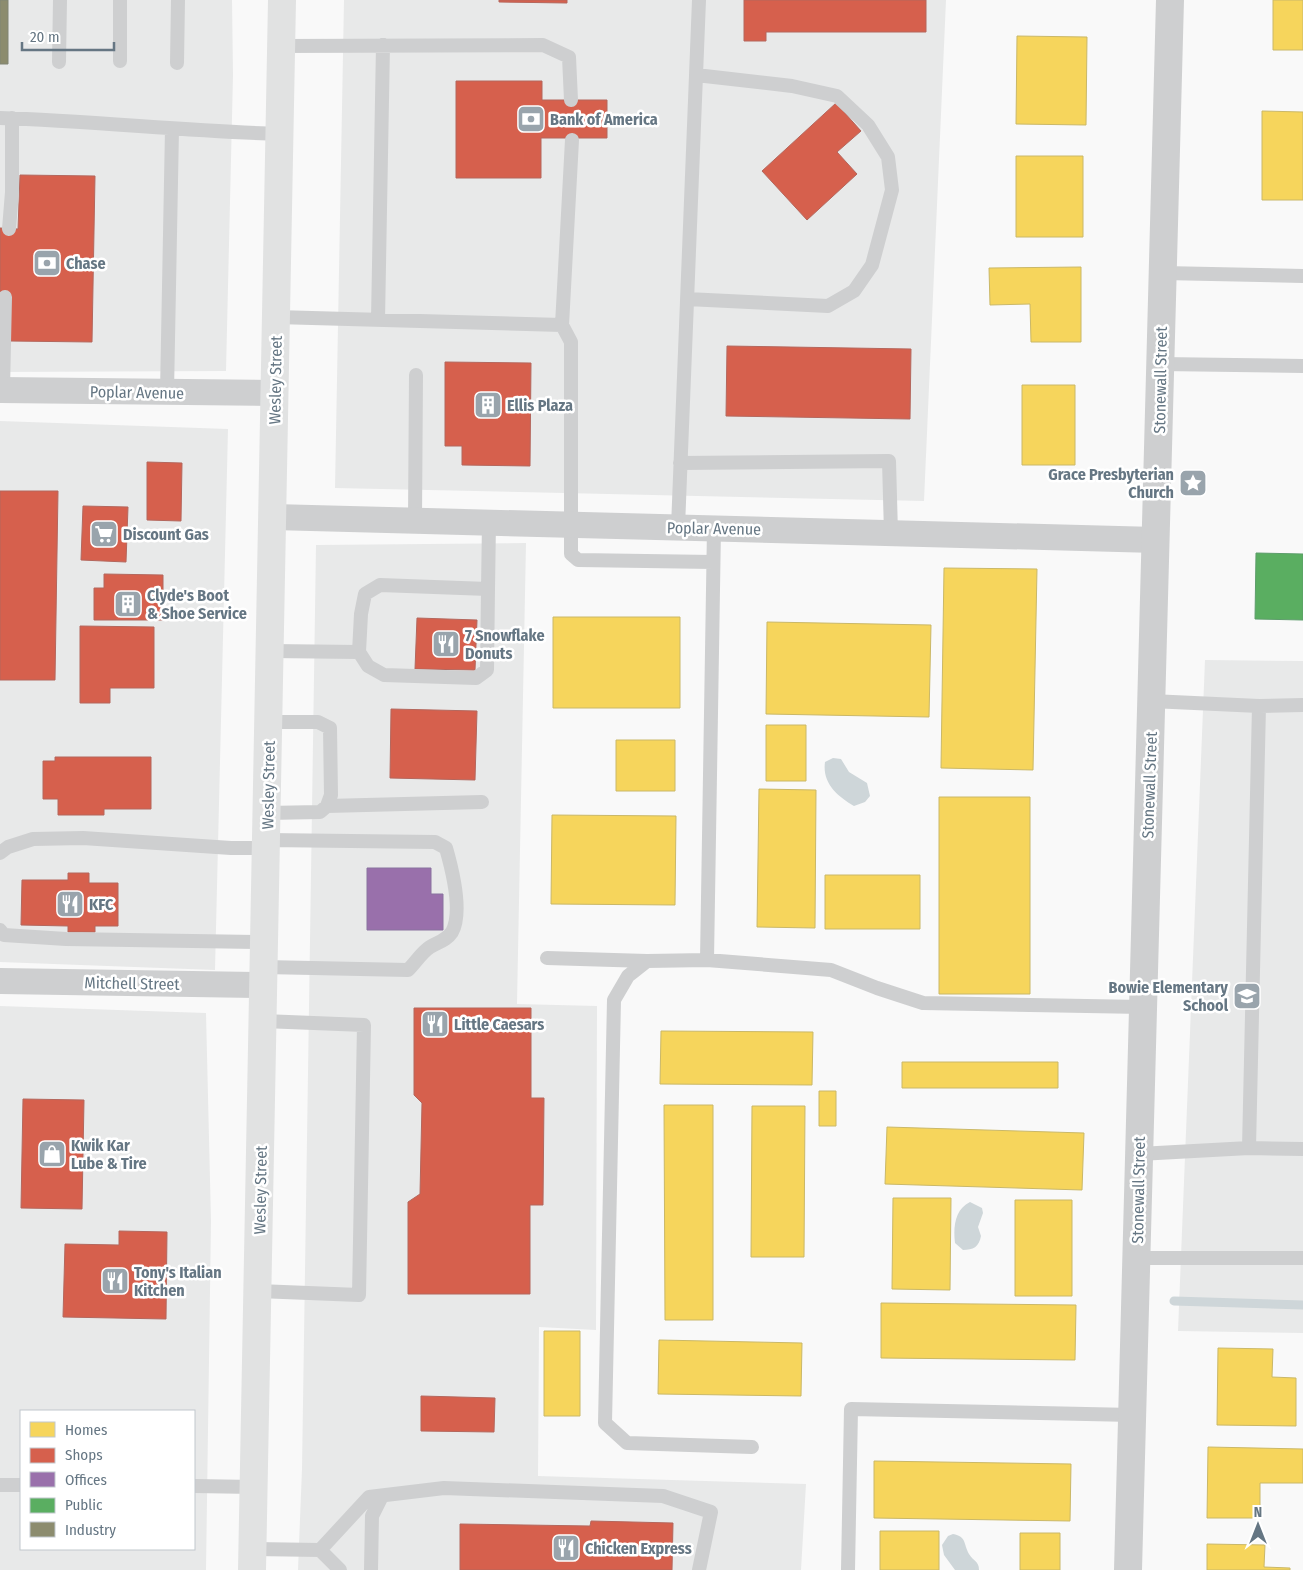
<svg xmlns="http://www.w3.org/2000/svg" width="1303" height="1570" viewBox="0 0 1303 1570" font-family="'Fira Sans Condensed',sans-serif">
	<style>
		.built { fill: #e8e9e9; fill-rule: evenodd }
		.water { fill: #ced6d9 }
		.homes { fill: #f6d55c; stroke: #cab868 }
		.shops { fill: #d6604d; stroke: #b4675d }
		.offices { fill: #9970ab; stroke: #89729f }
		.public { fill: #5aae61; stroke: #5d9d6b }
		.industry { fill: #8c8c6e; stroke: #808574 }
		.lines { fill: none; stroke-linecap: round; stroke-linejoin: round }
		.stream { stroke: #ced6d9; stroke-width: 9 }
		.service { stroke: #cecfd0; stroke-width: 14 }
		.minor { stroke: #cecfd0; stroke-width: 26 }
		.tertiary { stroke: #cecfd0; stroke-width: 28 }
		.primary { stroke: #e1e2e2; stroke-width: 28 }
		.labels { text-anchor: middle; stroke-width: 5; stroke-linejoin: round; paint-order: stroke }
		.poi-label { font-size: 16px; font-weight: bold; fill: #657683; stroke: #fff; text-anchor: start }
		.street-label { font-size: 16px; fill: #657683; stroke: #fff }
	</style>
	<rect width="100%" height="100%" fill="#f9f9f9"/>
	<path class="built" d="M0 0H232L233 75 226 371 0 372Z
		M344 0H946L924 501 335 488Z
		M0 421 228 429 215 970 0 962Z
		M526 543 517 1004 597 1006 596 1330 539 1327 538 1476 806 1484 801 1570H298L302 1469 316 545Z
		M1205 660 1303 661V1333L1178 1331Z
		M0 1006 206 1013 211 1221 206 1570H0ZM21 1411H194V1549H21Z"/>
	<path class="water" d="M833 758 841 759 849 772 867 783 870 796 865 802 854 806C837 796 822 783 825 762Z
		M970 1202 982 1208 983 1213 978 1227 981 1236C979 1247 973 1250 963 1250L955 1243C953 1227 955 1209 970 1202Z
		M953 1534C967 1537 963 1543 969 1554 973 1561 979 1561 979 1570H955L944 1555 942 1545 948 1536Z"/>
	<path class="homes" d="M1273 0H1303V50H1273Z
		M1017 36 1087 37 1086 125 1016 124Z
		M1262 111 1303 112V200H1262Z
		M1016 156H1083V237H1016Z
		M1081 267V342H1031L1030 304 990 305 989 268Z
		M1022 385H1075V465H1022Z
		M944 568 1037 569 1033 770 941 768Z
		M553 617H680V708H553Z
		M767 622 931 625 929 717 766 714Z
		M766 725H806V781H766Z
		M616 740H675V791H616Z
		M759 789 816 790 815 928 757 927Z
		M939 797H1030V994H939Z
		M552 815 676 816 675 905 551 904Z
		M825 875H920V929H825Z
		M661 1031 813 1032 812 1085 660 1084Z
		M902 1062H1058V1088H902Z
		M819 1091H836V1126H819Z
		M664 1105H713V1320H665Z
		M752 1106H805L804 1257H751Z
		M887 1127 1084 1133 1082 1190 885 1184Z
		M893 1198H951L950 1290 892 1289Z
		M1015 1200H1072V1296H1015Z
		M881 1303 1076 1305 1075 1360 881 1358Z
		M544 1331H580V1416H544Z
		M659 1340 802 1343 801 1396 658 1394Z
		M1218 1348 1273 1349 1272 1377 1296 1378V1426L1217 1425Z
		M1208 1447 1303 1449V1483H1260V1518H1207Z
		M874 1461 1071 1464 1070 1521 874 1518Z
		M880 1531H939V1570H880Z
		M1020 1533H1060V1570H1020Z
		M1207 1544 1265 1545 1264 1567 1290 1568V1570H1207Z"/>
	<path class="shops" d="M499 0H567V3L499 2Z
		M744 0H926V32H766V41H744Z
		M456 81H542V100H607V138H541V178H456Z
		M836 103 861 131 837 152 857 174 807 220 762 171Z
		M20 175 95 176 92 342 10 341 0 297V228L18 229Z
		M727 346 911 349 910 419 726 416Z
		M445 362 531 363 530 466 462 465V446H445Z
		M147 462 182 463 181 521 147 520Z
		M0 491H58L55 680H0Z
		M83 506 128 507 126 562 81 560Z
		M104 574 163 575V620H94V588H104Z
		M417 618 477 620 475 670 415 669Z
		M80 626 154 627V688H110V703H80Z
		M391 709 477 711 475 780 390 778Z
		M55 757H151V809H104V815H58V799H43V761H55Z
		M68 873H89V883H118V926H95V932H68V926L21 925 22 880H68Z
		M414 1008H531V1098H544L543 1205H530V1294H408V1202L420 1194 422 1103 414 1095Z
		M23 1099 84 1100 82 1209 21 1208Z
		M119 1231 167 1232 166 1319 63 1317 65 1244 119 1245Z
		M421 1396 495 1398 494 1432 421 1431Z
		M591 1521 673 1523 672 1570H460V1524L590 1526Z"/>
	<path class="offices" d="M367 868H431V894H443V930H367Z"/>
	<path class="public" d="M1256 553 1303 554V620L1255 619Z"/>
	<path class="industry" d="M0 0H8V64H0Z"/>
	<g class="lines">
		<path class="stream" d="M1174 1301 1303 1305"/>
		<path class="service" d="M281 46 543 45 569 57 571 100
			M120 61V0
			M59 62 60 0
			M177 63 178 0
			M0 118C93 121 186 131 280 134
			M9 229 12 192V118
			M1163 273 1303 276
			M687 299 828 306 854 291 872 265 892 190 888 157 868 125 837 96 792 86 696 75
			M276 317 562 325 571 342V554L578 560 713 562
			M378 320 383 45
			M562 325 572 140
			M1161 364 1303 366
			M3 390 5 297
			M167 392 172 129
			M680 463 889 461 891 533
			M415 520 416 375
			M678 527 699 0
			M714 528 707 960 647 961 628 976 614 1000 605 1423 627 1443 752 1447
			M270 651 359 652 361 614 365 594 380 585 488 589 489 522
			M359 652 368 666 384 675 476 678 487 670 488 589
			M1259 706 1303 705
			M327 806 482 802
			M267 813 320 812 327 806 331 795 330 728 318 722H269
			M0 853 8 847 33 839 83 838 231 848H266
			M0 930 4 935 66 939 264 942
			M547 958 647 961
			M707 960 831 970 877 988 923 1003 1143 1007
			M264 967 408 970C415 963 422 952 430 947 438 942 446 941 452 932 463 912 452 869 446 848L435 842 267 840
			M1249 1148 1303 1149
			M1139 1154 1249 1148 1259 706 1151 701
			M1136 1258H1303
			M258 1291 359 1295 364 1025 263 1021
			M0 1485H21
			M194 1486 254 1487
			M253 1549 320 1550 340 1570
			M320 1550 369 1497 444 1488 663 1496 711 1512 699 1570
			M371 1570 372 1516 382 1496
			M848 1570 851 1409 1133 1415"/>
		<path class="minor" d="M0 390 275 393
			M273 517 1156 540
			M0 981 264 985"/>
		<path class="tertiary" d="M1128 1570 1170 0"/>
		<path class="primary" d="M252 1570 282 0"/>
	</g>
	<defs>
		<symbol id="bank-square" viewBox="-11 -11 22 22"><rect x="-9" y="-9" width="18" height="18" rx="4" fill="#99a4ac" stroke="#fff"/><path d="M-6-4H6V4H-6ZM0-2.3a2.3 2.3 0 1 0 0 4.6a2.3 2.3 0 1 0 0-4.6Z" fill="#fff"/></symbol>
		<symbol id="building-square" viewBox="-11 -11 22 22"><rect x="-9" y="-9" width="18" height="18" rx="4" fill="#99a4ac" stroke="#fff"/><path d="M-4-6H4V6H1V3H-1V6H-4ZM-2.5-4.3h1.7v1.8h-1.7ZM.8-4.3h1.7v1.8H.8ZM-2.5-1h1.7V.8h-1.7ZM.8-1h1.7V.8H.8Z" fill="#fff"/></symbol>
		<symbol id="sight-square" viewBox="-11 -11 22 22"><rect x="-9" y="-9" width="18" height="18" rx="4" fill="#99a4ac" stroke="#fff"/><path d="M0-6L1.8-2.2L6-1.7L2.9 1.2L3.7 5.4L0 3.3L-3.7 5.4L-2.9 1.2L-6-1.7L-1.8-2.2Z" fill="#fff"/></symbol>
		<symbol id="supermarket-square" viewBox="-11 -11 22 22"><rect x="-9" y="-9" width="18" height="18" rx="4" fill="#99a4ac" stroke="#fff"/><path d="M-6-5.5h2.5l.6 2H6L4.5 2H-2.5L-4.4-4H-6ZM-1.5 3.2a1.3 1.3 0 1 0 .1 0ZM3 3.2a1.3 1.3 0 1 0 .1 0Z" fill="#fff"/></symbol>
		<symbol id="restaurant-square" viewBox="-11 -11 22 22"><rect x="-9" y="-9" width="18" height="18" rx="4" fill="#99a4ac" stroke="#fff"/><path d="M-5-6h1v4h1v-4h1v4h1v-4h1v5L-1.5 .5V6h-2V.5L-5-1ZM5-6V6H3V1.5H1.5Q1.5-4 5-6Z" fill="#fff"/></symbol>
		<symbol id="school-square" viewBox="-11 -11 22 22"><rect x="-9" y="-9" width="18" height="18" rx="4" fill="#99a4ac" stroke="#fff"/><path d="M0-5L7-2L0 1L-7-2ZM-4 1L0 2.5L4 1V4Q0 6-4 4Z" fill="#fff"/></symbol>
		<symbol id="shop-square" viewBox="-11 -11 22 22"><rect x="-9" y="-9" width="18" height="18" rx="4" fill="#99a4ac" stroke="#fff"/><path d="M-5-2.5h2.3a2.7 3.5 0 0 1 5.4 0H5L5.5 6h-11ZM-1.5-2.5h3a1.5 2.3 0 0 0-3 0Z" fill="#fff"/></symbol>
	</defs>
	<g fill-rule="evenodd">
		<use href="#bank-square" x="515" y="103" width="32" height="32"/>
		<use href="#bank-square" x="31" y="247" width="32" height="32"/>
		<use href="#building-square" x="472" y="389" width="32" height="32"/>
		<use href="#sight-square" x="1177" y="467" width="32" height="32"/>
		<use href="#supermarket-square" x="88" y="518" width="32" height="32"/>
		<use href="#building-square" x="112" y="588" width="32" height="32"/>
		<use href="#restaurant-square" x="430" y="628" width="32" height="32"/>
		<use href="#restaurant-square" x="54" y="888" width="32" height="32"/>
		<use href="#school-square" x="1231" y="980" width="32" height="32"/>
		<use href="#restaurant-square" x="419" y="1008" width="32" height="32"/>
		<use href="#shop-square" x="36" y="1138" width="32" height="32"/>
		<use href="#restaurant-square" x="99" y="1265" width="32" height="32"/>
		<use href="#restaurant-square" x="550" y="1532" width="32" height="32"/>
	</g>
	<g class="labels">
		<g class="poi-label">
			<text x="550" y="125">Bank of America</text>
			<text x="66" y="269">Chase</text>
			<text x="507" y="411">Ellis Plaza</text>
			<text x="1174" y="480" text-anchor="end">Grace Presbyterian<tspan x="1174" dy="18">Church</tspan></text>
			<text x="123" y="540">Discount Gas</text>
			<text x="147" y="601">Clyde's Boot<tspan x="147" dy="18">&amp; Shoe Service</tspan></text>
			<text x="465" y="641">7 Snowflake<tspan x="465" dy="18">Donuts</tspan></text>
			<text x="89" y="910">KFC</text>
			<text x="1228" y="993" text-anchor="end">Bowie Elementary<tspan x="1228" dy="18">School</tspan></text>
			<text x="454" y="1030">Little Caesars</text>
			<text x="71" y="1151">Kwik Kar<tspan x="71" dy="18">Lube &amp; Tire</tspan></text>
			<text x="134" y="1278">Tony's Italian<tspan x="134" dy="18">Kitchen</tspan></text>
			<text x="585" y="1554">Chicken Express</text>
		</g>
		<g class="street-label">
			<text transform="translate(275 380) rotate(-89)" y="6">Wesley Street</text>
			<text transform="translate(1160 380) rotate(-89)" y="6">Stonewall Street</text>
			<text transform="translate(137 392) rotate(1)" y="6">Poplar Avenue</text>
			<text transform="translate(714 528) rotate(1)" y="6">Poplar Avenue</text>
			<text transform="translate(268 785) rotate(-89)" y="6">Wesley Street</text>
			<text transform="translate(1149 785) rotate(-88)" y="6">Stonewall Street</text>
			<text transform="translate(132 983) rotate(1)" y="6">Mitchell Street</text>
			<text transform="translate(260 1190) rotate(-89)" y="6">Wesley Street</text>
			<text transform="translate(1138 1190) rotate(-89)" y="6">Stonewall Street</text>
		</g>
	</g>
	<rect x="20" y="1410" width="175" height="140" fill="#ffffff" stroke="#c1c8cd"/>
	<rect x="30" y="1422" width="25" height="15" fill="#f6d55c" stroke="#c1c8cd"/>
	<text x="65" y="1435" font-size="15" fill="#657683">Homes</text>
	<rect x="30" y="1448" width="25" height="15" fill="#d6604d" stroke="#c1c8cd"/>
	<text x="65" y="1460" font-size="15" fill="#657683">Shops</text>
	<rect x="30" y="1472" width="25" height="15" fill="#9970ab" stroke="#c1c8cd"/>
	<text x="65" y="1485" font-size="15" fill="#657683">Offices</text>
	<rect x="30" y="1498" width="25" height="15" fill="#5aae61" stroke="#c1c8cd"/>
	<text x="65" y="1510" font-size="15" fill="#657683">Public</text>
	<rect x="30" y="1522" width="25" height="15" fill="#8c8c6e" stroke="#c1c8cd"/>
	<text x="65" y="1535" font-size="15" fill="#657683">Industry</text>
	<g transform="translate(1258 1525)" stroke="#ffffff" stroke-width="4" paint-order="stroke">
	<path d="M0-4L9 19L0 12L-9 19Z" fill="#657683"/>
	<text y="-8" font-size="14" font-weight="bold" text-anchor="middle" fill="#657683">N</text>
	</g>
	<path d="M22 42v8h92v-8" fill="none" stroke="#657683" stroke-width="2.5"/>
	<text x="30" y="42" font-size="15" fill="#657683" stroke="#ffffff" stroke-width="4" paint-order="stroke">20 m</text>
</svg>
